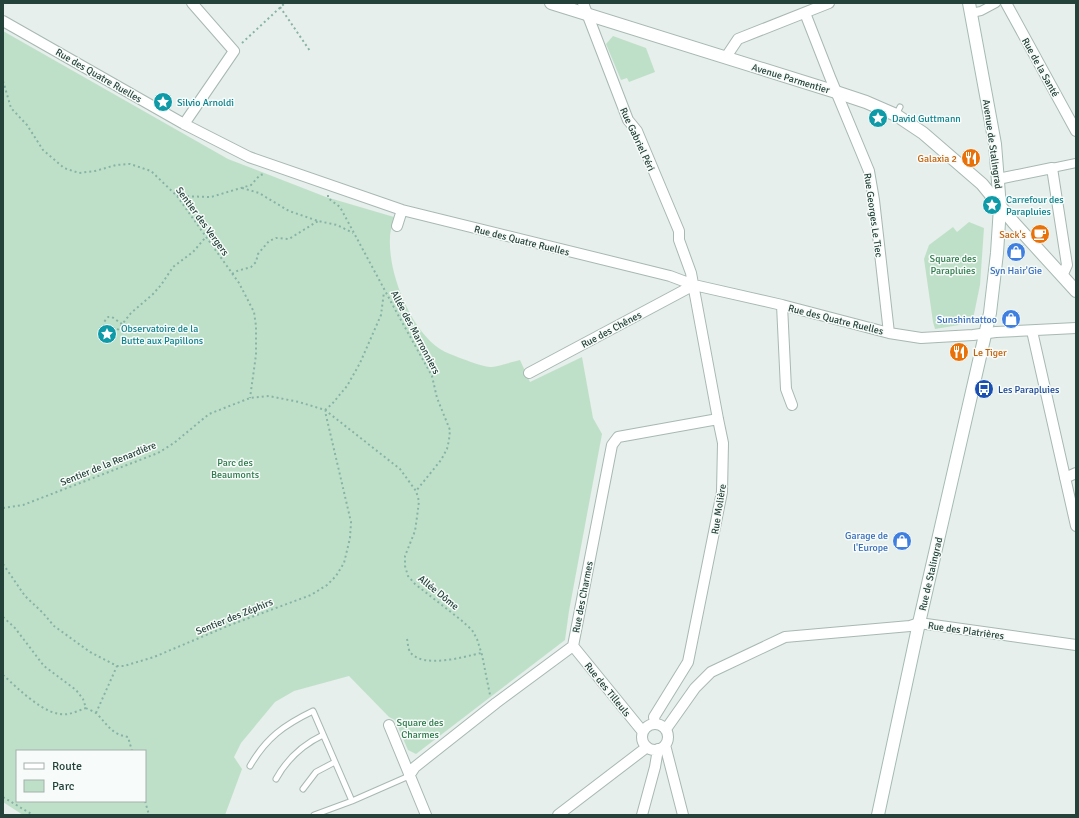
<svg xmlns="http://www.w3.org/2000/svg" width="1079" height="818" viewBox="0 0 1079 818" font-family="Signika,sans-serif">
	<style>
		.green { fill: #bfe0c8; fill-rule: evenodd }
		.lines { fill: none; stroke-linecap: round; stroke-linejoin: round }
		.service-casing { stroke: #a8b8b2; stroke-width: 7 }
		.pedestrian-casing { stroke: #a8b8b2; stroke-width: 10 }
		.minor-casing { stroke: #a8b8b2; stroke-width: 12 }
		.tertiary-casing { stroke: #a8b8b2; stroke-width: 14 }
		.secondary-casing { stroke: #a4bbb3; stroke-width: 14 }
		.path { stroke: #86b3a5; stroke-width: 2; stroke-dasharray: 2 3; stroke-linecap: butt }
		.service { stroke: #fff; stroke-width: 5 }
		.pedestrian { stroke: #fff; stroke-width: 8 }
		.minor { stroke: #fff; stroke-width: 10 }
		.tertiary { stroke: #fff; stroke-width: 12 }
		.secondary { stroke: #fff; stroke-width: 12 }
		.labels { text-anchor: middle; stroke-width: 3; stroke-linejoin: round; paint-order: stroke }
		.street-label { font-size: 10px; fill: #24423a; stroke: #f7fbf9 }
		.culture-label { font-size: 10px; fill: #0d838f; stroke: #f7fbf9; text-anchor: start }
		.food-label { font-size: 10px; fill: #c56008; stroke: #f7fbf9; text-anchor: end }
		.park-label { font-size: 10px; fill: #2d7a4b; stroke: #f7fbf9 }
		.shop-label { font-size: 10px; fill: #366cbe; stroke: #f7fbf9; text-anchor: end }
		.transit-label { font-size: 10px; fill: #164399; stroke: #f7fbf9; text-anchor: start }
	</style>
	<rect width="100%" height="100%" fill="#e6efeb"/>
	<path class="green" d="M3 31 228 159 326 197 394 217C393 223 390 231 390 238 388 273 410 329 440 349 446 353 454 355 460 358 469 361 480 366 490 367 497 367 511 362 520 360L530 382 582 357 593 418 602 434 569 611 565 640 416 754 408 750 395 720 389 717 349 676 294 691 275 702 241 743 234 757 242 769 225 815H23L3 802ZM17 751H145V801H17Z
		M613 36 646 48 655 72 629 82 627 78 621 80 606 44Z
		M969 222 984 228 980 285 973 319 959 325 935 329 933 322 924 259 929 245 953 227 957 232Z"/>
	<g class="lines">
		<defs>
			<path id="service" d="M896 115 900 107
				M250 766C266 738 284 725 313 711L352 801
				M276 779C287 759 302 745 323 735
				M303 789 316 772 335 762
				M314 815 352 801 409 776"/>
			<path id="pedestrian" d="M971 13 981 11 996 3
				M1052 168 1076 163"/>
			<path id="minor" d="M583 3 628 120 637 131 679 231V240L691 273 718 419 723 443 722 492 688 662 654 717 655 724
				M1006 3 1076 131
				M805 13 830 77 869 171 874 200 889 333
				M3 21 184 124 249 157 402 210 670 276 694 285 782 305 889 333 921 338 973 335 996 332 1076 328
				M726 57 738 39 829 3
				M184 124 234 51 192 3
				M998 179 1052 168 1067 265 1062 276
				M397 226 402 210
				M782 305 786 389 792 405
				M1032 331 1076 526
				M529 373 694 285
				M1065 478 1076 473
				M573 646 643 732
				M642 737a13 13 0 1 1 26 0a13 13 0 1 1-26 0Z
				M389 725 426 815
				M666 729 695 688 711 672 785 637 910 626 919 623 1076 645
				M665 745 683 815
				M409 776 415 767 496 703 573 646 612 445 618 437 718 419
				M558 815 647 747
				M642 815 655 767 658 749"/>
			<path id="tertiary" d="M551 3 836 92 866 102 896 115 923 133 982 184 1014 223 1076 291"/>
			<path id="secondary" d="M878 815 919 623 990 313 997 253 1000 207 995 144 969 3"/>
		</defs>
		<use href="#service" class="service-casing"/>
		<use href="#pedestrian" class="pedestrian-casing"/>
		<use href="#minor" class="minor-casing"/>
		<use href="#tertiary" class="tertiary-casing"/>
		<use href="#secondary" class="secondary-casing"/>
		<path class="path" d="M280 7 310 51
			M242 43 285 3
			M3 81 11 108 27 125 43 150 64 168 79 173 95 171 116 165 130 164 151 171 177 196 239 283 254 312 256 326V355L250 398
			M242 188 259 193 289 211 318 221 337 225 353 233
			M328 195V198L340 207 397 313 432 376 437 398 450 430 449 440 447 449 441 460 416 491
			M177 196 211 197 251 185 260 175 265 174
			M232 274 237 271 251 267 256 262 258 254 269 241 276 238 289 239 318 221
			M122 324 112 317H108L104 322V328L109 333 116 332 131 313 153 294 161 285 173 267 193 252 205 238
			M325 410 332 404 347 386 360 363 381 315 384 292
			M3 508 23 505 158 453 174 443 209 414 250 398 269 396 299 402 325 410 400 469 416 491 419 501 417 517 415 531 405 556V566L408 576 415 584 461 620 472 630 477 639 482 655 490 695
			M3 564 25 596 43 613 54 626 90 652 117 666H124L154 657 230 625 311 595 327 585 336 576 344 563 350 538 351 522 325 411
			M3 617 15 628 44 666 76 690 83 699 86 708
			M407 639C408 643 408 649 410 652 423 669 463 657 481 653
			M3 675C18 688 46 718 68 714 74 713 80 710 86 708
			M86 708C89 710 94 711 97 714 108 725 111 734 128 737L132 751
			M96 713 117 666
			M3 797 33 815
			M145 801 149 815"/>
		<use href="#service" class="service"/>
		<use href="#pedestrian" class="pedestrian"/>
		<use href="#minor" class="minor"/>
		<use href="#tertiary" class="tertiary"/>
		<use href="#secondary" class="secondary"/>
	</g>
	<defs>
		<symbol id="sight-disc" viewBox="-11 -11 22 22"><circle r="9.5" fill="#0f9aa8" stroke="#f7fbf9"/><path d="M0-6L1.8-2.2L6-1.7L2.9 1.2L3.7 5.4L0 3.3L-3.7 5.4L-2.9 1.2L-6-1.7L-1.8-2.2Z" fill="#fff"/></symbol>
		<symbol id="restaurant-disc" viewBox="-11 -11 22 22"><circle r="9.5" fill="#e8710a" stroke="#f7fbf9"/><path d="M-5-6h1v4h1v-4h1v4h1v-4h1v5L-1.5 .5V6h-2V.5L-5-1ZM5-6V6H3V1.5H1.5Q1.5-4 5-6Z" fill="#fff"/></symbol>
		<symbol id="cafe-disc" viewBox="-11 -11 22 22"><circle r="9.5" fill="#e8710a" stroke="#f7fbf9"/><path d="M-5.5-4.5H6V0H3Q3 3.5 0 3.5H-2.5Q-5.5 3.5-5.5 0ZM3-3.2v2h1.7v-2ZM-6 4.5H4V6H-6Z" fill="#fff"/></symbol>
		<symbol id="shop-disc" viewBox="-11 -11 22 22"><circle r="9.5" fill="#3f7fe0" stroke="#f7fbf9"/><path d="M-5-2.5h2.3a2.7 3.5 0 0 1 5.4 0H5L5.5 6h-11ZM-1.5-2.5h3a1.5 2.3 0 0 0-3 0Z" fill="#fff"/></symbol>
		<symbol id="bus-disc" viewBox="-11 -11 22 22"><circle r="9.5" fill="#1a4fb4" stroke="#f7fbf9"/><path d="M-5-6H5V4H4V6H2V4H-2V6H-4V4H-5ZM-3.5-4V0h7V-4ZM-3.5 1.2v1.5H-2V1.2ZM2 1.2v1.5H3.5V1.2Z" fill="#fff"/></symbol>
	</defs>
	<g fill-rule="evenodd">
		<use href="#sight-disc" x="152" y="91" width="22" height="22"/>
		<use href="#sight-disc" x="867" y="107" width="22" height="22"/>
		<use href="#restaurant-disc" x="960" y="147" width="22" height="22"/>
		<use href="#sight-disc" x="981" y="194" width="22" height="22"/>
		<use href="#cafe-disc" x="1029" y="223" width="22" height="22"/>
		<use href="#shop-disc" x="1005" y="241" width="22" height="22"/>
		<use href="#shop-disc" x="1000" y="308" width="22" height="22"/>
		<use href="#sight-disc" x="96" y="323" width="22" height="22"/>
		<use href="#restaurant-disc" x="948" y="341" width="22" height="22"/>
		<use href="#bus-disc" x="973" y="378" width="22" height="22"/>
		<use href="#shop-disc" x="891" y="530" width="22" height="22"/>
	</g>
	<g class="labels">
		<g class="street-label">
			<text transform="translate(1041 67) rotate(61)" y="4">Rue de la Santé</text>
			<text transform="translate(99 75) rotate(30)" y="4">Rue des Quatre Ruelles</text>
			<text transform="translate(791 78) rotate(17)" y="4">Avenue Parmentier</text>
			<text transform="translate(638 139) rotate(65)" y="4">Rue Gabriel Péri</text>
			<text transform="translate(993 144) rotate(82)" y="4">Avenue de Stalingrad</text>
			<text transform="translate(874 215) rotate(82)" y="4">Rue Georges Le Tiec</text>
			<text transform="translate(203 221) rotate(54)" y="4">Sentier des Vergers</text>
			<text transform="translate(522 240) rotate(14)" y="4">Rue des Quatre Ruelles</text>
			<text transform="translate(836 319) rotate(14)" y="4">Rue des Quatre Ruelles</text>
			<text transform="translate(611 329) rotate(-28)" y="4">Rue des Chênes</text>
			<text transform="translate(416 332) rotate(62)" y="4">Allée des Marronniers</text>
			<text transform="translate(108 463) rotate(-22)" y="4">Sentier de la Renardière</text>
			<text transform="translate(718 509) rotate(-81)" y="4">Rue Molière</text>
			<text transform="translate(930 574) rotate(-77)" y="4">Rue de Stalingrad</text>
			<text transform="translate(439 592) rotate(39)" y="4">Allée Dôme</text>
			<text transform="translate(582 597) rotate(-79)" y="4">Rue des Charmes</text>
			<text transform="translate(234 616) rotate(-22)" y="4">Sentier des Zéphirs</text>
			<text transform="translate(966 630) rotate(8)" y="4">Rue des Platrières</text>
			<text transform="translate(608 689) rotate(51)" y="4">Rue des Tilleuls</text>
		</g>
		<g class="culture-label">
			<text x="177" y="106">Silvio Arnoldi</text>
			<text x="892" y="122">David Guttmann</text>
			<text x="1006" y="203">Carrefour des<tspan x="1006" dy="12">Parapluies</tspan></text>
			<text x="121" y="332">Observatoire de la<tspan x="121" dy="12">Butte aux Papillons</tspan></text>
		</g>
		<g class="food-label">
			<text x="957" y="162">Galaxia 2</text>
			<text x="1026" y="238">Sack's</text>
			<text x="973" y="356" text-anchor="start">Le Tiger</text>
		</g>
		<g class="park-label">
			<text x="953" y="262">Square des<tspan x="953" dy="12">Parapluies</tspan></text>
			<text x="235" y="466">Parc des<tspan x="235" dy="12">Beaumonts</tspan></text>
			<text x="420" y="726">Square des<tspan x="420" dy="12">Charmes</tspan></text>
		</g>
		<g class="shop-label">
			<text x="1016" y="274" text-anchor="middle">Syn Hair'Gie</text>
			<text x="997" y="323">Sunshintattoo</text>
			<text x="888" y="539">Garage de<tspan x="888" dy="12">l'Europe</tspan></text>
		</g>
		<g class="transit-label">
			<text x="998" y="393">Les Parapluies</text>
		</g>
	</g>
	<rect width="1079" height="818" fill="none" stroke="#24423a" stroke-width="8"/>
	<rect x="16" y="750" width="130" height="52" fill="#f7fbf9" stroke="#a3b1ad"/>
	<rect x="24" y="763" width="20" height="6" fill="#ffffff" stroke="#a3b1ad"/>
	<text x="52" y="770" font-size="12" fill="#24423a">Route</text>
	<rect x="24" y="780" width="20" height="12" fill="#bfe0c8" stroke="#a3b1ad"/>
	<text x="52" y="790" font-size="12" fill="#24423a">Parc</text>
</svg>
